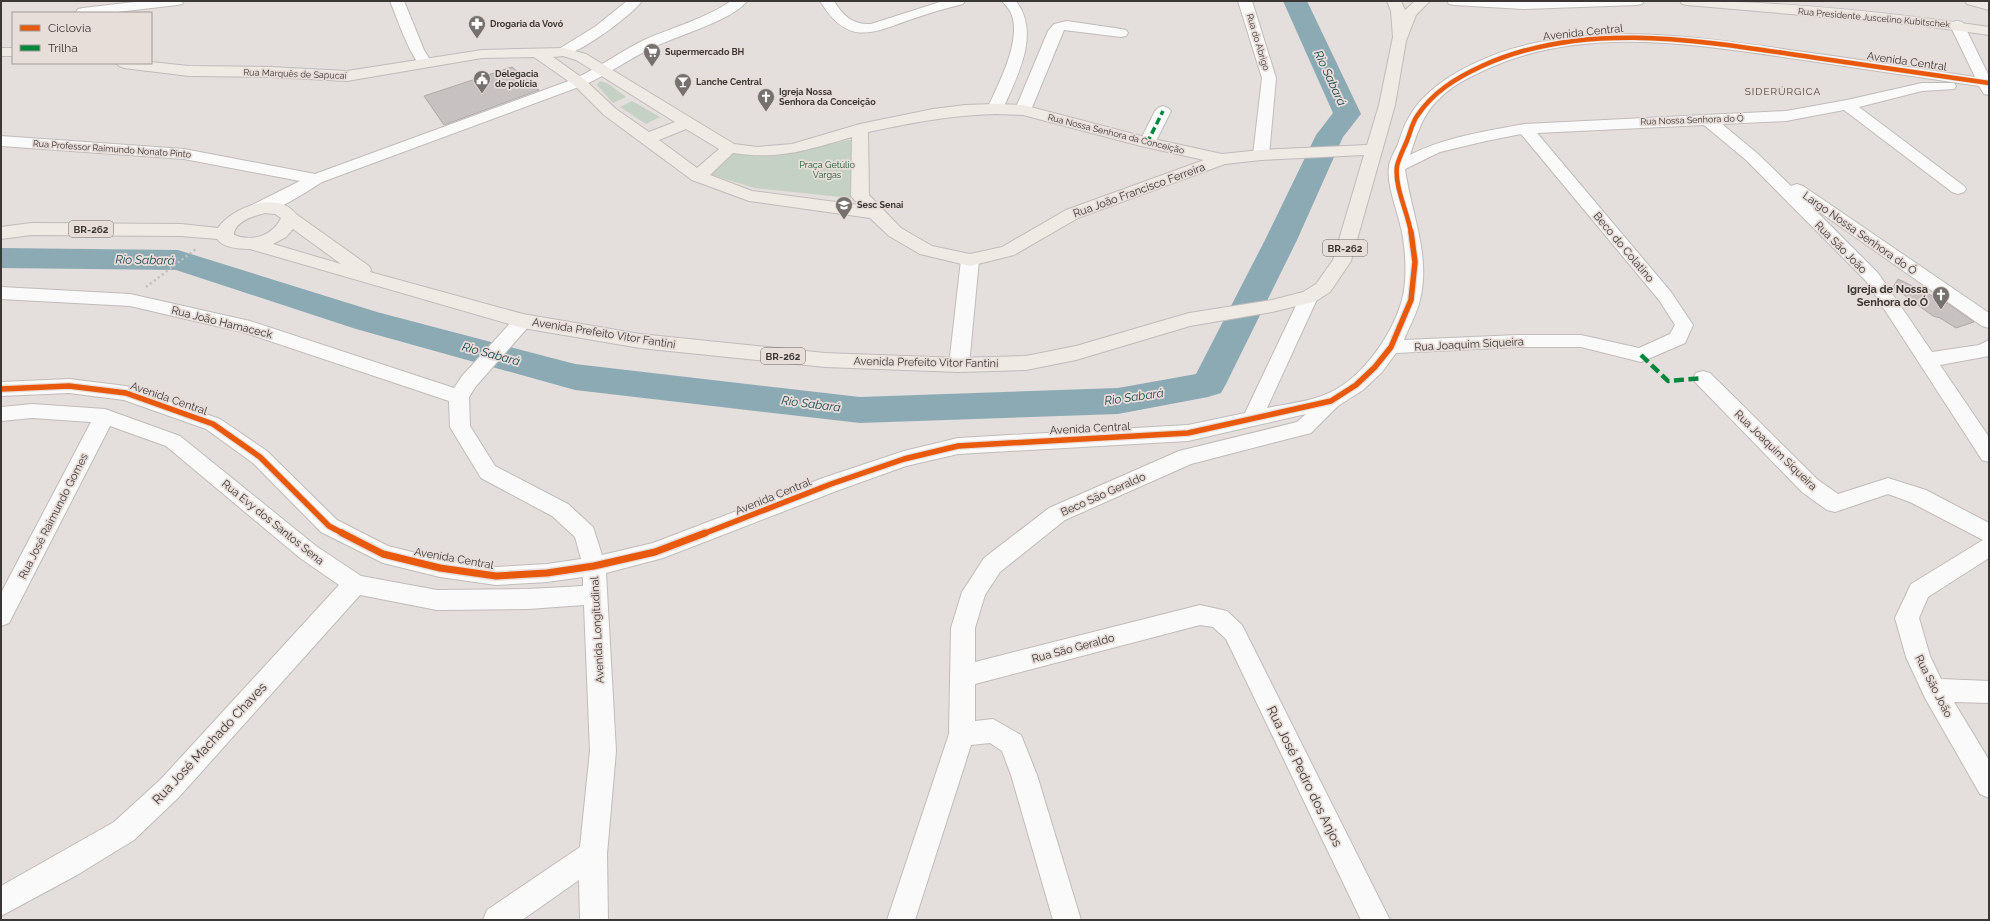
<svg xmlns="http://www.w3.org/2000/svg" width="1990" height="921" viewBox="0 0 1990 921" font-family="Raleway,sans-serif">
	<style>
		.green { fill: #c6d1c5 }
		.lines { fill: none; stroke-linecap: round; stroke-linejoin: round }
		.river { fill: #8caab3; fill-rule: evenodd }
		.building { fill: #c7c2c1; stroke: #afaaa9 }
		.minor-casing { stroke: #c0bcba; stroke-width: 2 }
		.major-casing { stroke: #bfbcbb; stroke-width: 2 }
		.path { stroke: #c1c0be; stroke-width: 2.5; stroke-dasharray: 2 3; stroke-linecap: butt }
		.minor { fill: #fbfafa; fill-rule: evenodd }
		.major { fill: #efeae3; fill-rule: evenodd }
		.quiet-far1 { stroke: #00873e; stroke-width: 3.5; stroke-dasharray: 7 3.5; stroke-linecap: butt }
		.quiet { stroke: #00873e; stroke-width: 4.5; stroke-dasharray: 10 4.5; stroke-linecap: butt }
		.cycleway-far2-casing { stroke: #e7ddd9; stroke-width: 6 }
		.cycleway-far1-casing { stroke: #e7ddd9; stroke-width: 8 }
		.cycleway-casing { stroke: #e7ddd9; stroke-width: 10 }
		.cycleway-far2 { stroke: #e8590c; stroke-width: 4.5 }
		.cycleway-far1 { stroke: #e8590c; stroke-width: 5.5 }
		.cycleway { stroke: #e8590c; stroke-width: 7 }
		.labels { text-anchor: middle; stroke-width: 3.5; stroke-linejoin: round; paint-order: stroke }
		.far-street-label { font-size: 9px; fill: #3b3735; stroke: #e7ddd9 }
		.far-poi-label { font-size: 9px; font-weight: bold; fill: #3b3735; stroke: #e7ddd9; text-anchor: start }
		.far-park-label { font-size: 9px; fill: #21542f; stroke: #e7ddd9 }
		.far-neighbourhood-label { font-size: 10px; letter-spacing: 1px; fill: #4a423e; stroke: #e7ddd9 }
		.shield { fill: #e7ddd9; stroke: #6f6966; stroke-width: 1 }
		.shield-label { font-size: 10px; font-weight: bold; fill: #3b3735 }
		.street-label { font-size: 11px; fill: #3b3735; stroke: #e7ddd9 }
		.poi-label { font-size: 11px; font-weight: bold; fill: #3b3735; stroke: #e7ddd9; text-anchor: end }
		.water-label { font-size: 12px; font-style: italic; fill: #153f4a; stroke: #e7ddd9 }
		.near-street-label { font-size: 13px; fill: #3b3735; stroke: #e7ddd9 }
	</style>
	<rect width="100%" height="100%" fill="#e4dedc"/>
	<path class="green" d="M600 81 607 83 626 97 613 103 597 85Z
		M632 101 660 117 646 124 620 107Z
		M853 139 850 198 755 188 712 175V171L731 151 797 152Z"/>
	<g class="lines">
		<path class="river" d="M1283 1H1307L1361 114 1343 137 1297 240 1226 384 1221 393 1208 397 1118 414 860 423 575 390 356 329 176 270 1 268V248L178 250 377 312 575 364 860 397 1118 388 1196 374 1265 240 1316 135 1333 113Z"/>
	</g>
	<path class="building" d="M512 67 539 90 444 125 424 96Z
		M1898 279 1947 303 1974 322 1956 328 1940 318 1933 316 1893 287Z"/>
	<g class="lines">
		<defs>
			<path id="minor" d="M143 1H184L182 4 177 5 109 13 76 12 78 9 83 8Z
				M390 1H404L424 50 432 63 430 66H420C406 46 399 23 390 1Z
				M627 1H642C632 15 574 59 559 55L557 52 559 49 596 26Z
				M731 1H747C733 20 677 36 654 47 630 58 609 74 584 85L322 182C306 192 268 218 250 214L248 210 250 206 300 181 184 159 1 146V136L184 149 315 174 574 79C598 68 620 52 644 40 673 27 705 19 731 1Z
				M820 1H834C843 16 853 25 871 24L943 1H965L963 4C946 8 929 13 912 19 870 34 848 46 820 1Z
				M1002 1H1016C1041 34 1017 76 1003 109L1000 112H990L987 109C998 85 1024 37 1010 11 1008 8 1005 4 1002 1Z
				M1238 1H1252L1276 78 1269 155 1267 158 1261 160 1255 158 1253 155 1262 78Z
				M1447 1H1644L1642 4 1637 5 1523 9 1454 5 1449 4Z
				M1067 21 1121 29 1126 30 1128 33 1126 36 1121 37 1064 30 1031 110 1028 113H1018L1015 110 1048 31 1054 24Z
				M1957 21 1962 22 1964 25 1989 76V95L1984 94 1979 86C1923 78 1866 69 1810 61 1705 46 1588 23 1487 69 1470 77 1454 84 1440 98 1423 113 1417 134 1410 155 1445 137 1486 131 1525 124L1786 111 1847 100 1922 83H1954L1956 86 1954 89 1922 91 1859 107 1964 186 1966 189 1964 192 1958 194 1952 192 1844 110 1786 121 1722 124 1758 154 1791 186 1797 184 1803 186 1989 313V328L1982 326 1811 206 1878 273 1932 352 1979 345 1989 340V356L1940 365 1989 437V462L1982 460 1866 281 1746 160 1704 125 1537 133 1671 292 1693 325 1685 343 1641 362 1581 347H1518L1396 353 1382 372 1363 390 1338 406 1311 433 1191 464 1065 520 1000 572 985 595 975 628V662L1200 605 1227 611 1242 625 1390 920H1361L1226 639 1213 627 1200 625 975 684V721L993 719 1021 735 1037 775 1081 920H1053L1011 775 1002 751 990 743 971 745 915 920H887L949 734 951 628 962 592 984 558 1049 508 1179 451 1297 422 1306 414 1188 441 958 454 906 466 839 490 663 558 606 573 616 751 607 854 608 920H580L579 880 522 920H483L487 910 580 847 590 751 584 605 528 609 437 610 360 595 179 797 134 840 77 875 1 916V886L114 822 161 779 339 585 300 558 166 446 110 426 9 623 1 626V593L91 422 32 418 1 421V407L32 404 105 409 180 436 316 546 361 576 437 590 528 589 583 586V577L547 582 496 585 440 577 383 563 321 532 253 463 206 429 124 400 69 393 1 396V382L69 379 126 386 220 419 267 451 337 520 388 546 440 559 496 567 547 564 581 559 575 537 552 516 481 478 450 427 449 401 246 333 130 306 1 299V287L130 294 250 321 454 388 462 376 516 317 523 315 530 317 532 321 530 325 476 386 469 397 470 426 495 466 568 504 593 527 602 555 653 543 823 478 904 451 958 438 1188 425 1245 413 1300 297 1303 293 1309 291 1315 293 1318 297 1267 408C1286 404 1307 402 1324 395 1360 382 1392 336 1402 300 1407 280 1406 258 1403 238 1400 216 1386 187 1389 166 1390 159 1395 151 1398 144 1401 135 1404 125 1409 117 1432 76 1496 50 1540 42 1627 26 1711 38 1797 51 1856 59 1915 68 1975 77L1950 25 1952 22ZM1521 134 1659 300 1675 325 1670 334 1639 348 1581 335H1518L1404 340C1409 327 1417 313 1420 300 1431 255 1411 213 1405 169L1440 152 1486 141Z
				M1163 106 1168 108 1171 111 1155 143 1153 146H1141L1139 143 1155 111 1158 108Z
				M970 254 976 256 979 260 969 365 966 370 959 372 952 370 949 365 961 260 964 256Z
				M1703 371 1710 373 1818 480 1838 494 1888 478 1926 490 1989 523V558L1928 597 1919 618 1930 656 1941 679 1989 681V703L1954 702 1989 760V798L1980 794 1925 698 1906 657 1895 618 1911 584 1983 540 1910 502 1888 494 1835 512 1827 510 1802 492 1696 383 1693 378 1696 373Z"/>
			<path id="major" d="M1387 1H1401L1405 10 1415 1H1430L1416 15 1406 41 1395 105 1351 261 1330 292 1316 301 1309 303 1272 312 1190 326 1076 360 1026 370 959 372 825 367 640 348 523 328 250 249C240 249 223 248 217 239L181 236 31 235 1 239V227L31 223 181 224 218 228C232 207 278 190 296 214L369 266 371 270 370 272 523 314 640 334 825 353 959 358 1026 356 1076 346 1189 313 1272 300 1303 292 1316 284 1333 260 1364 155 1261 160 1225 164 1078 218 1014 255 970 266 920 254 889 236 870 218 749 201 692 180 604 115 574 85 534 57 482 58 347 81 270 77 189 76 124 68 119 66 116 63 151 62 189 66 270 67 347 71 482 50 564 48 586 54 734 144 757 147 792 144 860 124 933 109 965 105 995 104 1023 105 1149 138 1222 154 1261 150 1367 145 1379 105 1393 37 1391 11ZM563 56 576 60 675 122 649 132 616 109 584 79 553 57ZM995 114 1023 115 1141 146 1204 160 1066 210 1002 247 970 254 932 246 901 228 869 195 868 132C911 123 952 115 995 114ZM686 129 719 149 697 168 659 140ZM852 137 851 196 859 205 752 191 710 175 733 153C780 160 807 150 852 137ZM265 213 275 214 281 218C273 236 252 242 234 235 234 222 253 216 265 213ZM293 229 341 264 273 244 286 237Z
				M1680 1C1783 1 1887 12 1989 27V35L1918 25 1687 5 1682 4Z
				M1965 1 1989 2V10L1967 4Z
				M1 48H13V56H1Z"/>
		</defs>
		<use href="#minor" class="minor-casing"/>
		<use href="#major" class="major-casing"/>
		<path class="path" d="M146 287 196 249"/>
		<use href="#minor" class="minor"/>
		<use href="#major" class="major"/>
		<path class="quiet-far1" d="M1147 143 1163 111"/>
		<path class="quiet" d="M1641 355 1668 381 1703 378"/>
		<defs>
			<path id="cycleway-far2" d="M1411 233C1408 213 1394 186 1397 166 1399 158 1403 150 1406 143 1410 134 1412 123 1417 116 1433 92 1456 78 1482 66 1587 18 1708 42 1817 58 1874 66 1932 75 1989 83"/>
			<path id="cycleway-far1" d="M1 389 69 386 126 393 213 424 260 457 329 526 344 534
				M703 534 831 484 904 459 958 446 1188 433 1331 401 1356 385 1375 367 1391 347 1411 300 1415 262 1411 232"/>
			<path id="cycleway" d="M342 533 383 554 440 568 496 576 547 573 594 566 655 552 705 533"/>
		</defs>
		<use href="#cycleway-far2" class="cycleway-far2-casing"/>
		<use href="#cycleway-far1" class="cycleway-far1-casing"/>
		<use href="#cycleway" class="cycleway-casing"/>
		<use href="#cycleway-far2" class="cycleway-far2"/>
		<use href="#cycleway-far1" class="cycleway-far1"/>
		<use href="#cycleway" class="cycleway"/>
	</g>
	<defs>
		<symbol id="pharmacy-pin" viewBox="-11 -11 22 30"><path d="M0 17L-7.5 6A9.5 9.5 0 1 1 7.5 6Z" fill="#76716f" stroke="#e7ddd9"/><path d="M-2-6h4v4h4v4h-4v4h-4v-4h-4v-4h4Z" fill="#fff"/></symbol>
		<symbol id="supermarket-pin" viewBox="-11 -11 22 30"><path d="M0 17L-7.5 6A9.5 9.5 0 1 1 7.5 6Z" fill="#76716f" stroke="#e7ddd9"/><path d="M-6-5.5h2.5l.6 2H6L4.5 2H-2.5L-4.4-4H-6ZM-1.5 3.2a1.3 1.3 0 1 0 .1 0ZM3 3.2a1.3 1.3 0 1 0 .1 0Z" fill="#fff"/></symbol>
		<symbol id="civic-pin" viewBox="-11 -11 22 30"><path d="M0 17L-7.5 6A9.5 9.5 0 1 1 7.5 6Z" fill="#76716f" stroke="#e7ddd9"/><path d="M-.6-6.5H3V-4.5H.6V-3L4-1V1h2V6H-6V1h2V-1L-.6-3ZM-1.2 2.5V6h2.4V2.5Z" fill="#fff"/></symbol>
		<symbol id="bar-pin" viewBox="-11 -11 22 30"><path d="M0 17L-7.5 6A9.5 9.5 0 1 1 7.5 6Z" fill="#76716f" stroke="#e7ddd9"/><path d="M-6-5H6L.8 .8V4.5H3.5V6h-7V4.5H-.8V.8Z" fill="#fff"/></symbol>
		<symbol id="church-pin" viewBox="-11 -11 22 30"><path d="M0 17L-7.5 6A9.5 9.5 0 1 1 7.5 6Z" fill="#76716f" stroke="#e7ddd9"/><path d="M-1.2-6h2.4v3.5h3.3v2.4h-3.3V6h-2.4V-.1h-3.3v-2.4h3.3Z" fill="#fff"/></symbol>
		<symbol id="university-pin" viewBox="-11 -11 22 30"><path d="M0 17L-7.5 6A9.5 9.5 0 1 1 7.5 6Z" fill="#76716f" stroke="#e7ddd9"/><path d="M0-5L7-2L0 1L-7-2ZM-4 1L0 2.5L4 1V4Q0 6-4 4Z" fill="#fff"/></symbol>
	</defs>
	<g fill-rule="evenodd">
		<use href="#pharmacy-pin" x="467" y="14" width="20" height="27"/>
		<use href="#supermarket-pin" x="642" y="42" width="20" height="27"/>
		<use href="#civic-pin" x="472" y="69" width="20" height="27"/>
		<use href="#bar-pin" x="673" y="72" width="20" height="27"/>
		<use href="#church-pin" x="756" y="87" width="20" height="27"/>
		<use href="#university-pin" x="834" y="195" width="20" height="27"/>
		<use href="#church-pin" x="1931" y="285" width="20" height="27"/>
	</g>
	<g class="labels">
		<g class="far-street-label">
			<text transform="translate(1874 18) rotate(5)" y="3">Rua Presidente Juscelino Kubitschek</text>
			<text transform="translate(1258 42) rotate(73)" y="3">Rua do Abrigo</text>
			<text transform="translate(295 74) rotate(2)" y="3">Rua Marquês de Sapucaí</text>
			<text transform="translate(1692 120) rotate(-2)" y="3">Rua Nossa Senhora do Ó</text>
			<text transform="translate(1116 134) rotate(14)" y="3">Rua Nossa Senhora da Conceição</text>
			<text transform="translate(112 149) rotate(4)" y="3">Rua Professor Raimundo Nonato Pinto</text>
		</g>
		<g class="far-poi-label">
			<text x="490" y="27">Drogaria da Vovó</text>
			<text x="665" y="55">Supermercado BH</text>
			<text x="495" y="77">Delegacia<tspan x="495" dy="10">de polícia</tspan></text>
			<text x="696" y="85">Lanche Central</text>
			<text x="779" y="95">Igreja Nossa<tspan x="779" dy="10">Senhora da Conceição</tspan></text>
			<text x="857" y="208">Sesc Senai</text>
		</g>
		<g class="far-park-label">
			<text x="827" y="168">Praça Getúlio<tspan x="827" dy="10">Vargas</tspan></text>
		</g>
		<g class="far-neighbourhood-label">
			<text x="1783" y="95">SIDERÚRGICA</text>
		</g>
		<g class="shield">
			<rect x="69" y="221" width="44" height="16" rx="3"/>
			<rect x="1323" y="240" width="44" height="16" rx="3"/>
			<rect x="761" y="348" width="44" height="16" rx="3"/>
		</g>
		<g class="shield-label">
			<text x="91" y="233">BR-262</text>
			<text x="1345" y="252">BR-262</text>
			<text x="783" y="360">BR-262</text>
		</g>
		<g class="street-label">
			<text transform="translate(1583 32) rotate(-6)" y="4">Avenida Central</text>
			<text transform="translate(1907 61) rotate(8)" y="4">Avenida Central</text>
			<text transform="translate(1139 190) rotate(-20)" y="4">Rua João Francisco Ferreira</text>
			<text transform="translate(1860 233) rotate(35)" y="4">Largo Nossa Senhora do Ó</text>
			<text transform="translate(1624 247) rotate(50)" y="4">Beco do Colatino</text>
			<text transform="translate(1841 247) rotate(45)" y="4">Rua São João</text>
			<text transform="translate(222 322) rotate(14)" y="4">Rua João Hamaceck</text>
			<text transform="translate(604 333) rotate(9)" y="4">Avenida Prefeito Vitor Fantini</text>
			<text transform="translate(1469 344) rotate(-3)" y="4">Rua Joaquim Siqueira</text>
			<text transform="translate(926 362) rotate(1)" y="4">Avenida Prefeito Vitor Fantini</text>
			<text transform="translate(169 398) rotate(19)" y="4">Avenida Central</text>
			<text transform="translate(1090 428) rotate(-3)" y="4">Avenida Central</text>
			<text transform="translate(1776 450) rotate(44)" y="4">Rua Joaquim Siqueira</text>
			<text transform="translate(1103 494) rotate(-24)" y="4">Beco São Geraldo</text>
			<text transform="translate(773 496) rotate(-22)" y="4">Avenida Central</text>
			<text transform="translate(53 516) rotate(-63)" y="4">Rua José Raimundo Gomes</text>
			<text transform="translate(273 522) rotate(39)" y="4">Rua Evy dos Santos Sena</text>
			<text transform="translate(454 558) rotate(10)" y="4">Avenida Central</text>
			<text transform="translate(597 630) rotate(-93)" y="4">Avenida Longitudinal</text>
			<text transform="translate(1073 648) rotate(-15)" y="4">Rua São Geraldo</text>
			<text transform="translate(1934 686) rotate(63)" y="4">Rua São João</text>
		</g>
		<g class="poi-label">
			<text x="1928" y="293">Igreja de Nossa<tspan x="1928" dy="13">Senhora do Ó</tspan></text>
		</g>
		<g class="water-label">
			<text transform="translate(1330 78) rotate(65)" y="4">Rio Sabará</text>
			<text transform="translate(145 260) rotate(1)" y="4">Rio Sabará</text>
			<text transform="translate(491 354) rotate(15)" y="4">Rio Sabará</text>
			<text transform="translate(1134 397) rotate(-8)" y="4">Rio Sabará</text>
			<text transform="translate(811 404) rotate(7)" y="4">Rio Sabará</text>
		</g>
		<g class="near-street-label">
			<text transform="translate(209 743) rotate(-47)" y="5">Rua José Machado Chaves</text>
			<text transform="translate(1305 776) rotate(64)" y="5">Rua José Pedro dos Anjos</text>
		</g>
	</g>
	<rect width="1990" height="921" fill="none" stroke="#3b3735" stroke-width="4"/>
	<rect x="12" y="12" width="140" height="52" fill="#e7ddd9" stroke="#a29b97"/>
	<rect x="20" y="25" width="20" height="6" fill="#e8590c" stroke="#a29b97"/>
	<text x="48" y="32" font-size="12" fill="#3b3735">Ciclovia</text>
	<rect x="20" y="45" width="20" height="6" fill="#00873e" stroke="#a29b97"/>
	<text x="48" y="52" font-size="12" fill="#3b3735">Trilha</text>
</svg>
